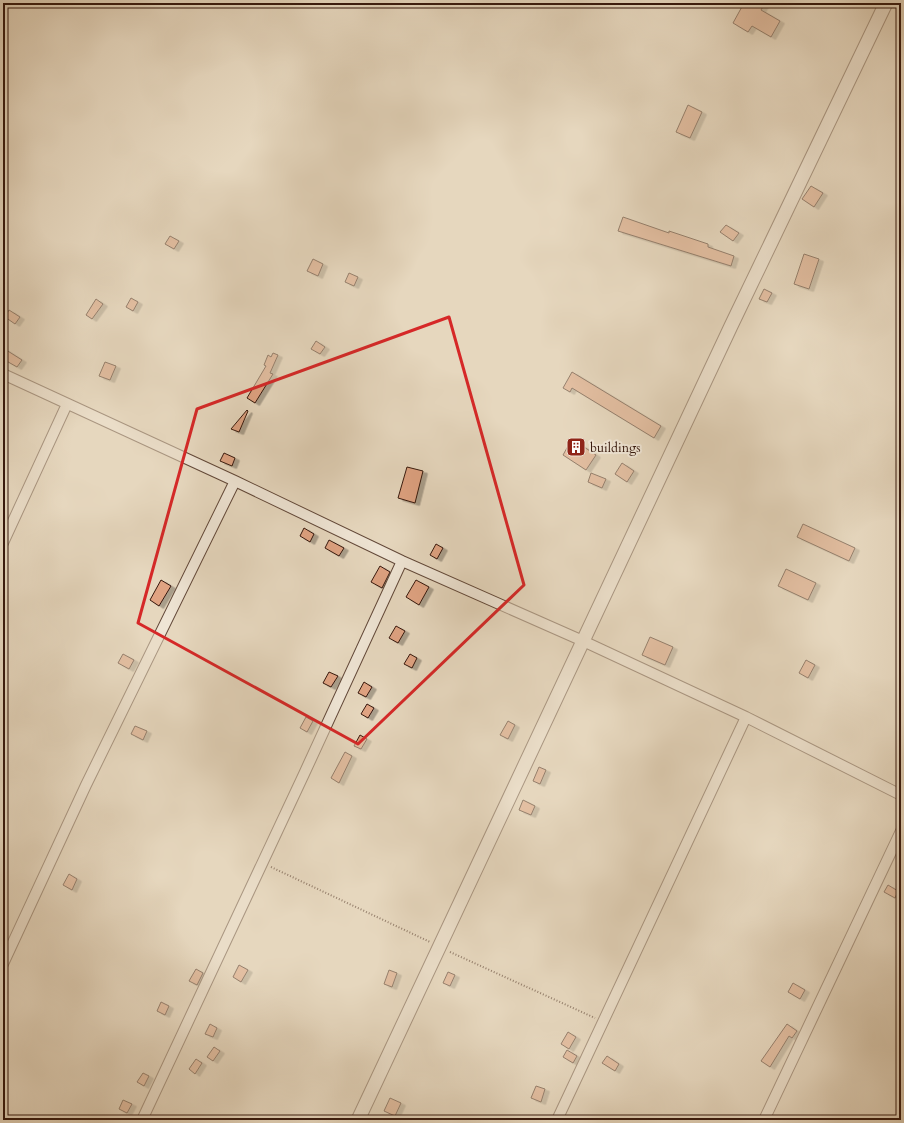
<svg xmlns="http://www.w3.org/2000/svg" width="904" height="1123" viewBox="0 0 904 1123" font-family="Cardo,serif">
	<style>
		.building { fill: #e0a382; stroke: #36180d; filter: url(#shadow) }
		.lines { fill: none; stroke-linecap: round; stroke-linejoin: round }
		.minor-casing { stroke: #624839; stroke-width: 12 }
		.tertiary-casing { stroke: #624839; stroke-width: 15 }
		.path { stroke: #36180d; stroke-width: 2; stroke-dasharray: 1 2; stroke-linecap: butt }
		.minor { stroke: #efe5d5; stroke-width: 10 }
		.tertiary { stroke: #efe5d5; stroke-width: 13 }
		.marked { fill: none; stroke: #d62828; stroke-width: 3; stroke-linejoin: round }
		.labels { text-anchor: middle; stroke-width: 4; stroke-linejoin: round; paint-order: stroke }
		.poi-label { font-size: 13px; fill: #36180d; stroke: #efe5d5; text-anchor: start }
	</style>
	<defs>
		<filter id="shadow"><feDropShadow dx="4.5" dy="2.5" stdDeviation="0" flood-color="#0004"/></filter>
	</defs>
	<rect width="100%" height="100%" fill="#e6d7be"/>
	<filter id="stains"><feTurbulence type="fractalNoise" baseFrequency=".005" numOctaves="4"/><feColorMatrix values="0 0 0 0 .2 0 0 0 0 .09 0 0 0 0 .02 0 0 0 .5 -.17"/></filter>
	<radialGradient id="worn" r=".72"><stop offset=".6" stop-color="#630" stop-opacity="0"/><stop offset="1" stop-color="#630" stop-opacity=".3"/></radialGradient>
	<path class="building" d="M744 3H765L761 10 780 21 771 37 752 26 748 32 733 23Z
		M688 105 702 112 690 138 676 132Z
		M811 186 823 193 814 207 802 199Z
		M623 217 669 233V231L708 244V247L734 256 731 266 618 231Z
		M726 225 739 233 733 241 720 232Z
		M170 236 179 241 174 249 165 244Z
		M804 254 819 259 809 289 794 284Z
		M313 259 323 264 318 276 307 271Z
		M349 273 358 277 354 286 345 282Z
		M764 289 772 293 767 302 759 299Z
		M131 298 138 302 133 311 126 307Z
		M96 299 103 304 92 319 86 315Z
		M9 310 20 317 15 324 5 317Z
		M316 341 325 347 320 354 311 349Z
		M3 348 22 360 17 367 3 359Z
		M273 353 278 355 270 373 273 374 255 403 247 398 266 366 264 365 268 355 271 357Z
		M105 362 116 366 110 380 99 376Z
		M572 372 661 426 654 438 572 388 570 392 563 388Z
		M247 410 248 411 239 432 231 429Z
		M572 439 596 455 586 470 563 455Z
		M224 453 235 458 232 466 220 461Z
		M622 463 634 471 627 482 615 474Z
		M407 467 423 471 415 503 398 498Z
		M591 473 606 479 602 488 588 482Z
		M803 524 855 548 849 561 797 537Z
		M304 528 314 534 310 542 300 536Z
		M329 540 344 548 339 556 325 548Z
		M436 544 443 548 437 559 430 555Z
		M380 566 390 572 382 588 371 582Z
		M786 569 816 583 808 600 778 586Z
		M161 580 171 586 159 606 150 600Z
		M416 580 429 587 419 605 406 597Z
		M396 626 405 631 398 643 389 638Z
		M650 637 673 647 665 665 642 655Z
		M123 654 134 660 129 669 118 663Z
		M410 654 417 658 412 668 404 664Z
		M806 660 815 665 808 678 799 673Z
		M329 672 338 676 331 687 323 683Z
		M364 682 372 687 366 697 358 693Z
		M367 704 374 708 368 718 361 714Z
		M306 717 313 721 307 732 300 728Z
		M508 721 515 725 508 739 500 735Z
		M135 726 147 731 143 740 131 734Z
		M360 735 367 739 361 749 354 746Z
		M345 752 352 756 339 783 331 778Z
		M539 767 546 770 540 784 533 781Z
		M523 800 535 806 531 815 519 810Z
		M69 874 77 879 72 890 63 885Z
		M888 885 898 891 895 898 884 892Z
		M239 965 248 970 241 982 233 977Z
		M196 969 203 973 197 985 189 981Z
		M389 970 397 973 392 987 384 984Z
		M448 972 455 975 450 986 443 983Z
		M793 983 805 990 800 999 788 992Z
		M161 1002 169 1006 165 1015 157 1011Z
		M210 1024 217 1028 213 1037 205 1034Z
		M787 1024 797 1031 792 1038 789 1036 770 1067 761 1061Z
		M568 1032 576 1037 569 1049 561 1044Z
		M214 1047 220 1051 213 1061 207 1057Z
		M567 1050 577 1056 573 1063 563 1057Z
		M607 1056 619 1064 615 1071 602 1063Z
		M196 1059 202 1063 195 1074 189 1069Z
		M143 1073 149 1076 144 1086 137 1082Z
		M536 1086 545 1089 541 1102 531 1098Z
		M390 1098 401 1103 395 1116 384 1111Z
		M123 1100 132 1104 127 1113 119 1109Z"/>
	<g class="lines">
		<defs>
			<path id="minor" d="M3 374 235 481 402 561 583 641 746 717 901 795
				M3 543 67 404
				M3 964 86 785 235 481
				M142 1120 304 774 402 561
				M557 1120 746 717
				M764 1120 901 831"/>
			<path id="tertiary" d="M358 1120 731 326 886 3"/>
		</defs>
		<use href="#minor" class="minor-casing"/>
		<use href="#tertiary" class="tertiary-casing"/>
		<path class="path" d="M271 867 430 942
			M450 952 595 1018"/>
		<use href="#minor" class="minor"/>
		<use href="#tertiary" class="tertiary"/>
	</g>
	<path d="M0 0H904V1123H0ZM449 317 524 585 358 744 138 623 197 409Z" fill="#e6d7be" fill-opacity=".55" fill-rule="evenodd"/>
	<path class="marked" d="M449 317 524 585 358 744 138 623 197 409Z"/>
	<defs>
		<symbol id="building-square" viewBox="-11 -11 22 22"><rect x="-9" y="-9" width="18" height="18" rx="4" fill="#8f2418" stroke="#efe5d5"/><path d="M-4-6H4V6H1V3H-1V6H-4ZM-2.5-4.3h1.7v1.8h-1.7ZM.8-4.3h1.7v1.8H.8ZM-2.5-1h1.7V.8h-1.7ZM.8-1h1.7V.8H.8Z" fill="#fff"/></symbol>
	</defs>
	<g fill-rule="evenodd">
		<use href="#building-square" x="565" y="436" width="22" height="22"/>
	</g>
	<g class="labels">
		<g class="poi-label">
			<text x="590" y="452">buildings</text>
		</g>
	</g>
	<rect width="904" height="1123" fill="none" stroke="#e6d7be" stroke-width="16"/>
	<rect x="4" y="4" width="896" height="1115" fill="none" stroke="#36180d" stroke-width="2"/>
	<rect x="8" y="8" width="888" height="1107" fill="none" stroke="#36180d"/>
	<rect width="100%" height="100%" filter="url(#stains)"/>
	<rect width="100%" height="100%" fill="url(#worn)"/>
</svg>
